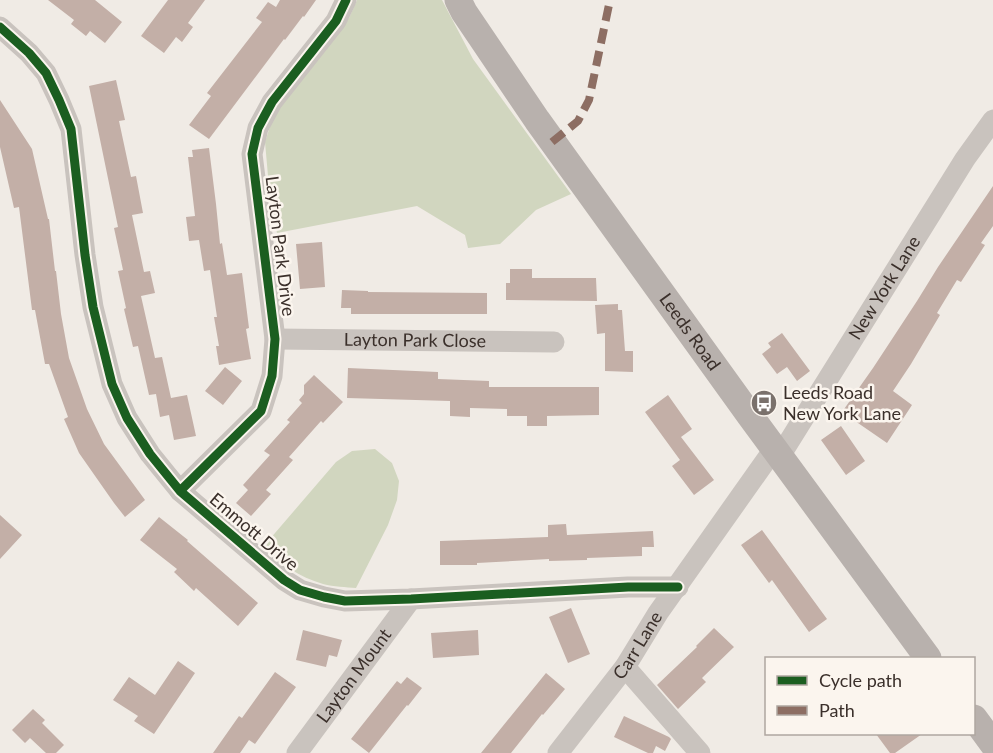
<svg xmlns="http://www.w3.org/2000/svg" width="993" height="753" viewBox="0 0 993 753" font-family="Lato,sans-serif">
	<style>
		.green { fill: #d1d6bf }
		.building { fill: #c3afa7 }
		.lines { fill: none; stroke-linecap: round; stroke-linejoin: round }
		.minor { stroke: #c9c3be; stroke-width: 21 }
		.major { stroke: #b8b1ad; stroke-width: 27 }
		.quiet { stroke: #8d6e63; stroke-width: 8; stroke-dasharray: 15 8; stroke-linecap: butt }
		.cycleway-casing { stroke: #fbf5ee; stroke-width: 13 }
		.cycleway { stroke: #1b5e20; stroke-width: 9 }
		.labels { text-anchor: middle; stroke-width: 5; stroke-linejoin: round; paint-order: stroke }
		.street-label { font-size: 18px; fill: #3b302b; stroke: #fbf5ee }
		.poi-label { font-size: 18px; fill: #3b302b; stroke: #fbf5ee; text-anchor: start }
	</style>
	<rect width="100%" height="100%" fill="#f0ebe5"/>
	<path class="green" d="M357 0H442L473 59 571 194 536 210 500 244 468 248 465 235 417 206 277 233 269 187 265 142 274 114 349 18Z
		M375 449 392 463 399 481 397 500 388 525 356 588C346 587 334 587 323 584 299 577 281 564 263 547L336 462 352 451Z"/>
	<path class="building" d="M48 0H95L122 22 105 43 90 31 86 36 71 24 74 20Z
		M168 0H205L188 23 193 27 182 42 176 37 164 53 141 36Z
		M280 0H316L304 17 303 16 285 40 284 39 209 139 189 125 211 96 207 93 262 22 256 18 268 2 276 7Z
		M116 80 125 120 119 121 131 177 136 176 143 213 132 215 144 272 150 271 155 293 141 296 155 358 162 357 171 398 187 395 196 436 174 440 169 415 160 417 156 394 149 395 138 346 133 347 124 309 126 308 118 271 123 270 114 228 118 227 89 86Z
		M0 100 32 149 48 219H49L55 271H56L61 314 69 358 87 409 104 444 145 500 125 517 114 503 79 453 64 419 68 417 49 364H45L35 310H32L19 207 14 208 0 147Z
		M209 148 216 204 220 244 222 243 227 275 242 273 249 328 246 329 251 359 219 365 216 346H219L214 317H217L210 270 204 271 199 240 189 241 186 217 195 216 188 157H193L192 150Z
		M993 186V226L981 243 985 245 961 282 957 280 937 313 940 315 911 364 893 391 912 405 887 443 842 412 873 368 917 301 938 267Z
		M322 242 325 287 300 289 296 244Z
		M510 269H532V278H596L597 301 506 300V283H510Z
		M342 290 368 291V292L487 293V314H351V308H341Z
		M618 304V310H622L625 351H633V372L605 371V333L597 334 595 305Z
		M782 333 810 371 797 381 787 367 777 374 762 354 771 347 768 343Z
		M225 367 242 381 223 405 205 391Z
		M348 368 438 372V379L489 381V387H599V415L547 416V426H527V416H507V409L470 408V417L450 416V401L347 398Z
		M314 375 343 402 323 423 321 421 289 457 293 460 266 490 271 494 251 516 236 503 248 490 243 485 270 455 264 451 290 422 287 420 302 403 299 400 304 394V385Z
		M668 395 692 429 681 437 714 480 694 495 672 466 680 460 645 412Z
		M841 426 865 461 846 475 821 440Z
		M0 515 22 535 0 559Z
		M159 517 188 540 187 541 258 603 238 626 196 588 194 591 174 572 177 569 140 540Z
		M566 524 567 535 653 531 654 547H642V556L587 558V560L549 561V559L477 563V565H440V541L548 537V525Z
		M762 530 827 619 809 632 772 580 769 583 741 545Z
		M571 608 590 654 568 663 549 617Z
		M714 628 734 647 702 678 706 682 678 709 657 685 697 647 696 646Z
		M303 630 342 640 337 657 329 655 326 667 296 660Z
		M478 630 479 655 433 658 431 633Z
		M178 661 195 673 154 734 134 721 138 716 113 700 129 677 155 695Z
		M275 672 296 687 255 744 249 740 240 753H213L239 716 242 718Z
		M546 673 565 689 543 715 542 714 511 753H481Z
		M407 677 422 688 408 706 407 705 369 753 351 739 397 681 401 684Z
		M33 709 45 720 42 723 64 745 56 753H46L30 738 25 743 12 730Z
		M624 716 669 737 671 739 665 751 656 746 653 753H648L614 737Z
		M876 734H922L895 753H890Z"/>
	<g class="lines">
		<g class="minor">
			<path d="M0 27 29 53 46 73 59 100 71 129 85 255 93 307 112 384 127 418 150 454 180 491 284 580 300 590 324 597 345 601 411 599 628 587H678"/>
			<path id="s1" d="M275 339 554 342"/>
			<path id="s2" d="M780 456 965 159 993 120"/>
			<path d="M180 491 261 411 272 376 275 339 252 154 258 128 272 102 336 21 346 0"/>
			<path d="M625 667 700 753"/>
			<path id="s3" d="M297 753 411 599"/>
			<path id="s4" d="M558 753 625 667 658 613 774 449"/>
		</g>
		<g class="major">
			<path id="s5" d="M458 0 464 12 537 120 751 417 928 658"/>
			<path d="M974 718 993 744"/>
		</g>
		<path class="quiet" d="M552 142 578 121 589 100 610 0"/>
		<defs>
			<path id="cycleway" d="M0 27 29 53 46 73 59 100 71 129 85 255 93 307 112 384 127 418 150 454 180 491 284 580 300 590 324 597 345 601 411 599 628 587H678
				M180 491 261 411 272 376 275 339 252 154 258 128 272 102 336 21 346 0"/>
		</defs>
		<use href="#cycleway" class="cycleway-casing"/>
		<use href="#cycleway" class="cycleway"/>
	</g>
	<defs>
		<symbol id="bus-disc" viewBox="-11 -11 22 22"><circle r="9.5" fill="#7a716c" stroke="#fbf5ee"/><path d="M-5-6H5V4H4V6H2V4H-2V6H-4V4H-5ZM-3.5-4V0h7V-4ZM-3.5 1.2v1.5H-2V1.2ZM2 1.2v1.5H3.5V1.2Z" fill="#fff"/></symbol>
	</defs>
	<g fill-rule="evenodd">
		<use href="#bus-disc" x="749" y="388" width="30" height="30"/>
	</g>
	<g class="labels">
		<g class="street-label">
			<text transform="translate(280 246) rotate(83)" y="6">Layton Park Drive</text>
			<text dy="6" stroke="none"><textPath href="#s2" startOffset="198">New York Lane</textPath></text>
			<text dy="6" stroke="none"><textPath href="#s5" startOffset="405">Leeds Road</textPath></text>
			<text dy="6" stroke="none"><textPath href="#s1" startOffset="140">Layton Park Close</textPath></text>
			<text transform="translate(254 532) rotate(40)" y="6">Emmott Drive</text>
			<text dy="6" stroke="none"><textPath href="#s4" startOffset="134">Carr Lane</textPath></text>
			<text dy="6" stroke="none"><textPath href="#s3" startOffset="96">Layton Mount</textPath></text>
		</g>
		<g class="poi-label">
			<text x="783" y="399">Leeds Road<tspan x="783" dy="21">New York Lane</tspan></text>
		</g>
	</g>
	<rect x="765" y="657" width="210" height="78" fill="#fbf5ee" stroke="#aea6a0" stroke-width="1.5"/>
	<rect x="777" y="676" width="30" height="9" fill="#1b5e20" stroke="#aea6a0" stroke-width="1.5"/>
	<text x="819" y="687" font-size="18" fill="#3b302b">Cycle path</text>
	<rect x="777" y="706" width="30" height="9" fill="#8d6e63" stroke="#aea6a0" stroke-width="1.5"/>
	<text x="819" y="717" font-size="18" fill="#3b302b">Path</text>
</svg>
